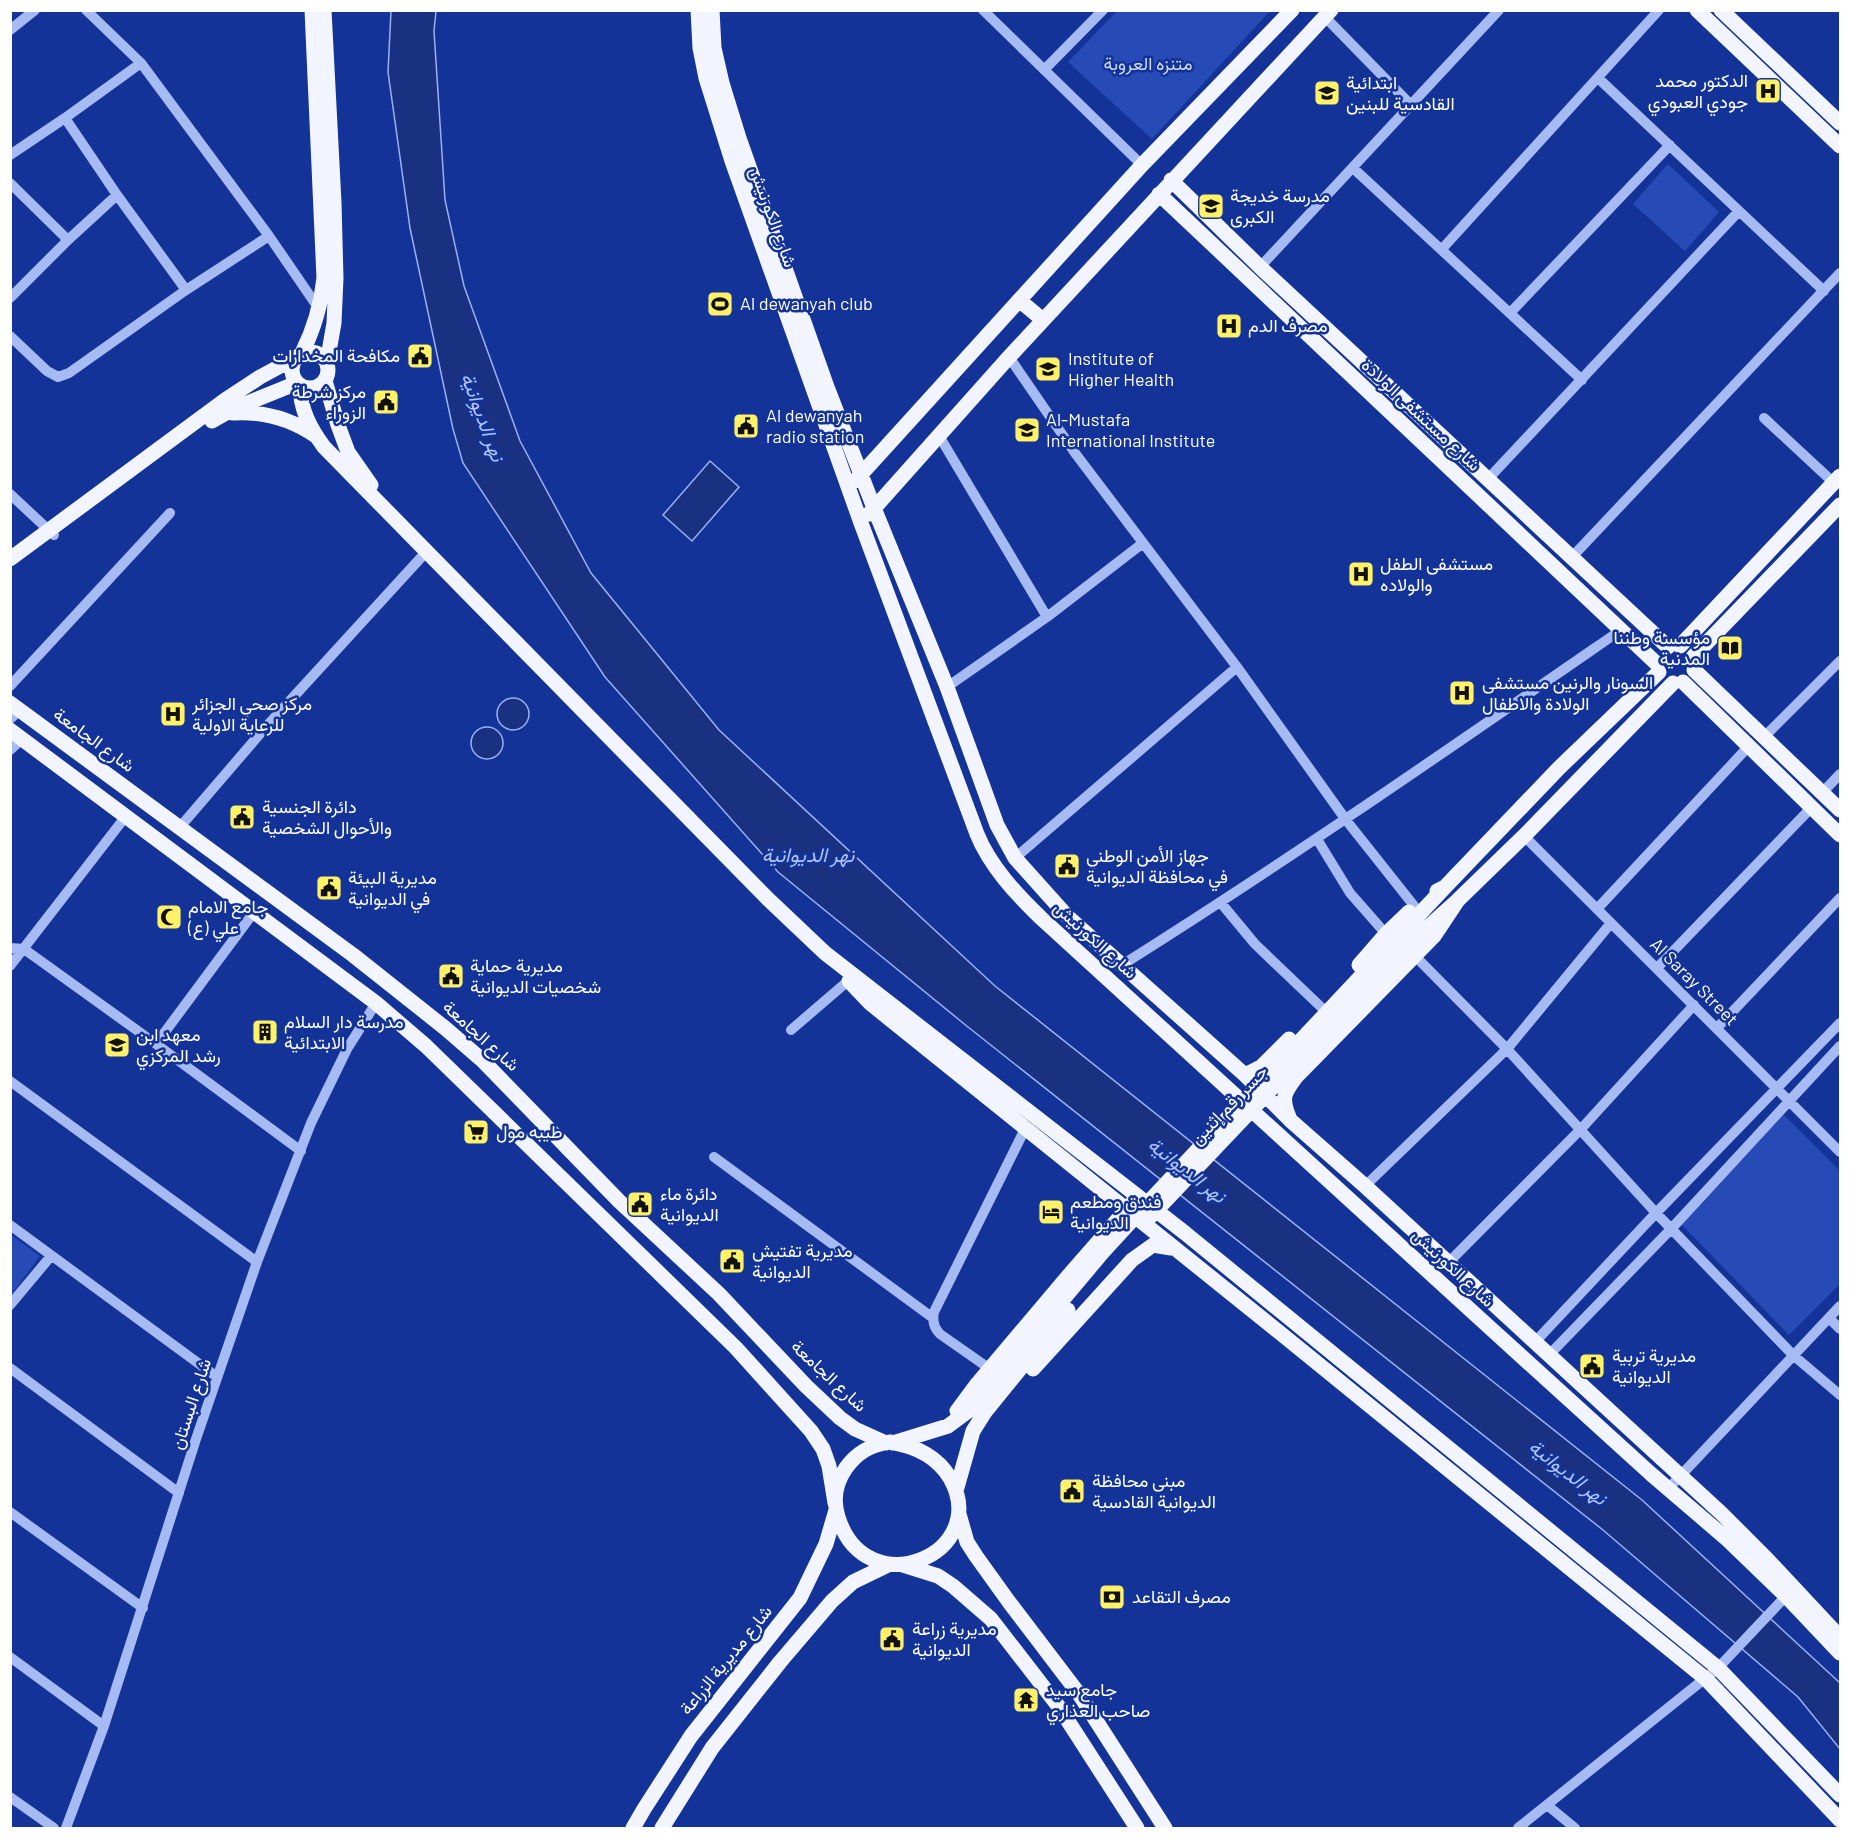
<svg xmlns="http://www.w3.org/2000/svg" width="1851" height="1839" viewBox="0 0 1851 1839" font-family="Barlow,Vazirmatn,sans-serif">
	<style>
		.green { fill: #264bb7 }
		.water { fill: #193180; stroke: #98b1f6; stroke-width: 1.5 }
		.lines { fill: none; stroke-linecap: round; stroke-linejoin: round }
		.minor { stroke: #a6baf3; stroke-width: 10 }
		.major { stroke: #f2f5ff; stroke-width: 15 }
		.labels { text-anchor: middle; stroke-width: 5; stroke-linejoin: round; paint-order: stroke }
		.park-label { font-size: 18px; fill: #cedafd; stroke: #133399 }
		.poi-label { font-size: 18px; fill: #fff; stroke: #133399; text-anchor: start }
		.street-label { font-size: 18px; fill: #fff; stroke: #133399 }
		.water-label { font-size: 20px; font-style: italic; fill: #b2c5fa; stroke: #133399 }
	</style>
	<rect width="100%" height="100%" fill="#133399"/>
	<path class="green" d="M1117 11V10L1270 11 1152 139 1068 62Z
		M1668 164 1719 212 1685 251 1633 204Z
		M1779 1110 1840 1171V1284L1789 1335 1680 1223Z
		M11 1235 40 1256 11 1295Z"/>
	<path class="water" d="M391 11H436L434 31 445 200 464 286 520 441 591 573 719 730 995 986 1642 1500 1840 1683V1749L1798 1697 1603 1530 968 1027 778 872 605 677 463 463 453 429 410 228 388 72Z
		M710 461 739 487 692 541 663 515Z
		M497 714a16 16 0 1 1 32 0a16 16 0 1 1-32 0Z
		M471 743a16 16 0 1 1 32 0a16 16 0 1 1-32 0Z"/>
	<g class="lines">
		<path class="minor" d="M86 10 141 63 269 236 319 309
			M983 10 1142 165
			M1325 17 1411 105
			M10 30 35 10
			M1044 70 1103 10
			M1598 78 1824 291
			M65 118 117 195 186 290
			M10 155 65 118 141 63
			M1353 168 1582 380
			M10 183 68 240
			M1442 249 1659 10
			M1260 267 1499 10
			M10 298 68 240 117 195
			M1510 313 1670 145
			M10 336 47 371 58 377 69 373 186 290 269 236
			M1009 357 1075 453 1237 667 1346 820 1415 907
			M1764 418 1834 483
			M938 434 1047 617
			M1488 479 1739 211
			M10 494 54 535
			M1572 557 1840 273
			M10 686 170 513
			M947 687 1047 617 1143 543
			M10 719 20 710
			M1763 738 1840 661
			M10 750 22 739
			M1822 793 1840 774
			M180 827 265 728 427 551
			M1524 836 1840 1152
			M1317 839 1350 893 1386 934
			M1015 858 1237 667
			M1221 903 1255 944 1321 1007
			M1597 909 1748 747
			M10 948 24 949 156 1044 301 1151
			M1415 956 1507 1049 1656 1213 1793 1355 1840 1395
			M1122 965C1292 858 1456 744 1621 630
			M10 966 126 816
			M1657 968 1812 807
			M1717 1028 1840 898
			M791 1030 848 981
			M156 1044 254 912
			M10 1081 257 1262
			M714 1157 933 1318
			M1365 1186 1507 1049 1611 923
			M10 1225 217 1377
			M1448 1263 1581 1129 1694 1005
			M10 1305 51 1256
			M1829 1318 1840 1329
			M1535 1342 1656 1213 1840 1023
			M1549 1355 1672 1228 1840 1046
			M10 1368 179 1493
			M990 1369 940 1334C934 1328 932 1321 934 1312L1025 1129
			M1668 1489 1840 1306
			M10 1512 143 1608
			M10 1657 104 1726
			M10 1797 54 1828
			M1547 1805 1575 1828
			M66 1828 104 1726 196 1439 257 1262 311 1123 347 1049 376 1003
			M1518 1828 1718 1668 1786 1596"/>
		<path class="major" d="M324 10 334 203 336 278 334 323 327 363
			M698 10 700 48 706 78 732 161 861 523 977 834C990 866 1016 894 1041 918L1488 1326 1651 1474 1728 1540 1786 1596 1840 1653
			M712 10 714 48 722 83 739 138 827 387 874 508 947 687 997 825 1015 858 1067 916 1245 1075 1290 1120 1365 1186 1721 1513 1767 1559 1840 1637
			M1697 10 1840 146
			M1721 10 1840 123
			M1171 180 1260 267 1668 647
			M1159 194 1657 664
			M1019 300 1043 320
			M292 370a18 18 0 1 1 36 0a18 18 0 1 1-36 0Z
			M302 353C314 329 321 305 324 278L312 10
			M325 381 338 425 348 452 371 485
			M300 385C300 409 310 428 324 447L768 899 825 953 1185 1233 1718 1668 1840 1795
			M233 413C263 411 291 419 316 436
			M212 421 233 409 297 383
			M855 481 1142 165 1292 10
			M869 514 1009 357 1331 10
			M10 559 225 400 260 377 297 357
			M1680 646 1840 476
			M1693 657 1840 505
			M1694 670 1840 810
			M1683 682 1840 835
			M10 703 353 955 445 1028 482 1060 619 1201 719 1294 806 1386 840 1418 855 1429 886 1443
			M10 730 376 1003 426 1046 736 1348 811 1431 823 1449 829 1466 835 1503
			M1437 891 1445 887 1559 768 1659 672
			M1359 965 1386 934 1409 912
			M849 981 871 1004 1279 1332 1706 1679 1840 1820
			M1245 1075 1261 1067 1289 1039
			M1289 1117C1281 1098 1284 1093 1296 1077L1434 936 1458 900 1524 836 1673 683
			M1149 1218 1408 945 1458 900
			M1033 1369 1132 1260 1153 1245 1171 1248
			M957 1411 977 1384 1069 1275 1133 1202
			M890 1442C915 1446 937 1456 950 1478 993 1554 866 1607 838 1517 827 1482 853 1446 890 1442Z
			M893 1443 948 1426 971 1409 1102 1253 1157 1193 1445 887
			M956 1491 973 1431 985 1412 1068 1310
			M959 1514 967 1542 976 1556 1009 1602 1079 1694 1165 1828
			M903 1565 938 1576 953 1586 991 1619 1059 1707 1137 1828
			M633 1828 644 1809 691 1736 800 1598 826 1544 836 1510
			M662 1828 712 1748 780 1662 832 1601 853 1582 888 1565"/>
	</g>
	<defs>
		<symbol id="hospital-square" viewBox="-11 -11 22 22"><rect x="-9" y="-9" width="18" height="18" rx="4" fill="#fff168" stroke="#133399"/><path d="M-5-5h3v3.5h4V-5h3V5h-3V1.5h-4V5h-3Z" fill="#111"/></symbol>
		<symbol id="school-square" viewBox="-11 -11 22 22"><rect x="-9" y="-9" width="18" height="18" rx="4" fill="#fff168" stroke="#133399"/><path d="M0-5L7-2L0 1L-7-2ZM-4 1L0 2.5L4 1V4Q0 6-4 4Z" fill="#111"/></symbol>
		<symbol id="stadium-square" viewBox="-11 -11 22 22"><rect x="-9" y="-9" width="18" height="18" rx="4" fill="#fff168" stroke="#133399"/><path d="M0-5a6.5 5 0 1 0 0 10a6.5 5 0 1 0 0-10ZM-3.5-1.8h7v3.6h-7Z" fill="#111"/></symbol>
		<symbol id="civic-square" viewBox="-11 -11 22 22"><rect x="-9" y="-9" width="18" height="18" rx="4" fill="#fff168" stroke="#133399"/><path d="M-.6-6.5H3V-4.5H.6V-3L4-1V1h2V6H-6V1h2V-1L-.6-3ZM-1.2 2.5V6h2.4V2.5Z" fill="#111"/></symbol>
		<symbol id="university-square" viewBox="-11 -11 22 22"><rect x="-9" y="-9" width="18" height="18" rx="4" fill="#fff168" stroke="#133399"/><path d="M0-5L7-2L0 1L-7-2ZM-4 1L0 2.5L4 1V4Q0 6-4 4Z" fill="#111"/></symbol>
		<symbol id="library-square" viewBox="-11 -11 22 22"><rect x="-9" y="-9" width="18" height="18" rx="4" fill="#fff168" stroke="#133399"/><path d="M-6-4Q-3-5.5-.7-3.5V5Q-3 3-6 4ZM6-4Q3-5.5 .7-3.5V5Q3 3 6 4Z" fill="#111"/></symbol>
		<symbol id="mosque-square" viewBox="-11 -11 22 22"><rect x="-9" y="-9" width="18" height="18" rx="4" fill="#fff168" stroke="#133399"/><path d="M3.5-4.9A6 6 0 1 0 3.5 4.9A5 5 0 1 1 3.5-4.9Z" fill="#111"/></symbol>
		<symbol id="building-square" viewBox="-11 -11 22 22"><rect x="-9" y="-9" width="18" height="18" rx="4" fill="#fff168" stroke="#133399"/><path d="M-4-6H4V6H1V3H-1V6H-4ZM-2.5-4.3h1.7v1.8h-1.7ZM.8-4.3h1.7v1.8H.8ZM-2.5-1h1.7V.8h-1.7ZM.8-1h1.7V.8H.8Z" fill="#111"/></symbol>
		<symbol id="supermarket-square" viewBox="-11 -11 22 22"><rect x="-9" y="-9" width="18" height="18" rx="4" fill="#fff168" stroke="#133399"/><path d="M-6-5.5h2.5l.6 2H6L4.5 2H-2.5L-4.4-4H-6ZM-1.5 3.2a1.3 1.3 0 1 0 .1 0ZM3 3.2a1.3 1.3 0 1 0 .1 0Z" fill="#111"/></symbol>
		<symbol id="hotel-square" viewBox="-11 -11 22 22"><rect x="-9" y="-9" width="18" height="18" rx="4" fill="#fff168" stroke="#133399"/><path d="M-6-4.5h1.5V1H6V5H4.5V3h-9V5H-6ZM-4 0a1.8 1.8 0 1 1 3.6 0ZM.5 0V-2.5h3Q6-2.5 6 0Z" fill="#111"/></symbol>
		<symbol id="bank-square" viewBox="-11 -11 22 22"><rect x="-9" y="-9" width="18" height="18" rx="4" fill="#fff168" stroke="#133399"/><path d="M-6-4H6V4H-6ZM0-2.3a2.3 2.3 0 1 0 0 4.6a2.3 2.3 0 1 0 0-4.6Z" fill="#111"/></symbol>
		<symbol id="temple-square" viewBox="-11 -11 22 22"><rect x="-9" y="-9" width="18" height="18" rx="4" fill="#fff168" stroke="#133399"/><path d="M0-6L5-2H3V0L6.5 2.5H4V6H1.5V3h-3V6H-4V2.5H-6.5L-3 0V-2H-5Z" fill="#111"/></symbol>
	</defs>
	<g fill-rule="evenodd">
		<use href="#hospital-square" x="1753" y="76" width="30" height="30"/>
		<use href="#school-square" x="1312" y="78" width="30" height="30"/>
		<use href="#school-square" x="1196" y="191" width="30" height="30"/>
		<use href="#stadium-square" x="705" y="289" width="30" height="30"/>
		<use href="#hospital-square" x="1214" y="311" width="30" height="30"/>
		<use href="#civic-square" x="405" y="341" width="30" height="30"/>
		<use href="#university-square" x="1033" y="354" width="30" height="30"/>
		<use href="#civic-square" x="371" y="387" width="30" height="30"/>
		<use href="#civic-square" x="731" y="411" width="30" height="30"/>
		<use href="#school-square" x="1012" y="415" width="30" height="30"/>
		<use href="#hospital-square" x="1346" y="559" width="30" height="30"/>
		<use href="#library-square" x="1715" y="633" width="30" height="30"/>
		<use href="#hospital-square" x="1447" y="678" width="30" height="30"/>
		<use href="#hospital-square" x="158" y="699" width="30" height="30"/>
		<use href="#civic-square" x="227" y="802" width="30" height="30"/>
		<use href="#civic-square" x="1052" y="851" width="30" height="30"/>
		<use href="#civic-square" x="314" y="873" width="30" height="30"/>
		<use href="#mosque-square" x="154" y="902" width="30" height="30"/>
		<use href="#civic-square" x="436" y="961" width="30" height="30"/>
		<use href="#building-square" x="250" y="1017" width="30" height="30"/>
		<use href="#school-square" x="102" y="1030" width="30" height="30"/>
		<use href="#supermarket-square" x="461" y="1117" width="30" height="30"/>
		<use href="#civic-square" x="625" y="1189" width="30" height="30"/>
		<use href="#hotel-square" x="1036" y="1197" width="30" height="30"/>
		<use href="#civic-square" x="717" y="1246" width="30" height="30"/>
		<use href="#civic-square" x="1577" y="1351" width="30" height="30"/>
		<use href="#civic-square" x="1057" y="1476" width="30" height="30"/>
		<use href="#bank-square" x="1097" y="1582" width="30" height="30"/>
		<use href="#civic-square" x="877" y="1624" width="30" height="30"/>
		<use href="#temple-square" x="1011" y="1685" width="30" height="30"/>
	</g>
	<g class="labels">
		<g class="park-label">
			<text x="1148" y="70">متنزه العروبة</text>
		</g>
		<g class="poi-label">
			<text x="1748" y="87" text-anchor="end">الدكتور محمد<tspan x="1748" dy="21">جودي العبودي</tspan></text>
			<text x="1346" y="89">ابتدائية<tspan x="1346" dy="21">القادسية للبنين</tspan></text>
			<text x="1230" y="202">مدرسة خديجة<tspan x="1230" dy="21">الكبرى</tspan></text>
			<text x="740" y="310">Al dewanyah club</text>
			<text x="1248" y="332">مصرف الدم</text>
			<text x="400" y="362" text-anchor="end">مكافحة المخدارات</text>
			<text x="1068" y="365">Institute of<tspan x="1068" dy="21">Higher Health</tspan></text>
			<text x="366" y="398" text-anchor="end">مركز شرطة<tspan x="366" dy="21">الزوراء</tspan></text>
			<text x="766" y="422">Al dewanyah<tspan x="766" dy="21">radio station</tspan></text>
			<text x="1046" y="426">Al-Mustafa<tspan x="1046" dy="21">International Institute</tspan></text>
			<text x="1380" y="570">مستشفى الطفل<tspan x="1380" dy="21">والولاده</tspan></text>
			<text x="1710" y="644" text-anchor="end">مؤسسة وطننا<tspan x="1710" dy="21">المدنية</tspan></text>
			<text x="1482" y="689">السونار والرنين مستشفى<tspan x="1482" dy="21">الولادة والاطفال</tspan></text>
			<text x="192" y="710">مركز صحي الجزائر<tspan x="192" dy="21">للرعاية الاولية</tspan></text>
			<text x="262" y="813">دائرة الجنسية<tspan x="262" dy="21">والأحوال الشخصية</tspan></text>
			<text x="1086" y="862">جهاز الأمن الوطني<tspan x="1086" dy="21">في محافظة الديوانية</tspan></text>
			<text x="348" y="884">مديرية البيئة<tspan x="348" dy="21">في الديوانية</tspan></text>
			<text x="188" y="913">جامع الامام<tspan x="188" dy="21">علي (ع)</tspan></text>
			<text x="470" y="972">مديرية حماية<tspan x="470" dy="21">شخصيات الديوانية</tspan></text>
			<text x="284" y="1028">مدرسة دار السلام<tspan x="284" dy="21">الابتدائية</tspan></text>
			<text x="136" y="1041">معهد ابن<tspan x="136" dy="21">رشد المركزي</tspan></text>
			<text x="496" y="1138">طيبه مول</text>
			<text x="660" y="1200">دائرة ماء<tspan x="660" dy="21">الديوانية</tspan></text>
			<text x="1070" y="1208">فندق ومطعم<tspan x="1070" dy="21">الديوانية</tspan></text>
			<text x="752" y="1257">مديرية تفتيش<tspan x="752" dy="21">الديوانية</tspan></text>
			<text x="1612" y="1362">مديرية تربية<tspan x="1612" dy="21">الديوانية</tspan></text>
			<text x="1092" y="1487">مبنى محافظة<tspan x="1092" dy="21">الديوانية القادسية</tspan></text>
			<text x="1132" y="1603">مصرف التقاعد</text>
			<text x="912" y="1635">مديرية زراعة<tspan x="912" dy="21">الديوانية</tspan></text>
			<text x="1046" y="1696">جامع سيد<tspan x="1046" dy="21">صاحب العذاري</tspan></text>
		</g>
		<g class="street-label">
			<text transform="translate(773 217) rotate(70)" y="6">شارع الكورنيش</text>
			<text transform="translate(1421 415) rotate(43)" y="6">شارع مستشفى الولادة</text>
			<text transform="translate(94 740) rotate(36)" y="6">شارع الجامعة</text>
			<text transform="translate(1095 940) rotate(42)" y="6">شارع الكورنيش</text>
			<text transform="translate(1694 982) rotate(45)" y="6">Al Saray Street</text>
			<text transform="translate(481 1036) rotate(42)" y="6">شارع الجامعة</text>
			<text transform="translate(1229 1105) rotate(-46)" y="6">جسر رقم إثنين</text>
			<text transform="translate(1453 1268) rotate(43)" y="6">شارع الكورنيش</text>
			<text transform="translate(829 1376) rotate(43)" y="6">شارع الجامعة</text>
			<text transform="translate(191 1404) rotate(-72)" y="6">شارع البستان</text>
			<text transform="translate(726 1660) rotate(-51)" y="6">شارع مديرية الزراعة</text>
		</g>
		<g class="water-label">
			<text transform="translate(483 417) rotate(70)" y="7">نهر الديوانية</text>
			<text x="808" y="862">نهر الديوانية</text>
			<text transform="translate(1187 1170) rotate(38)" y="7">نهر الديوانية</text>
			<text transform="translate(1568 1472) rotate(38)" y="7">نهر الديوانية</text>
		</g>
	</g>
	<rect width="1851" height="1839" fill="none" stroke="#ffffff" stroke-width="24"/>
</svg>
